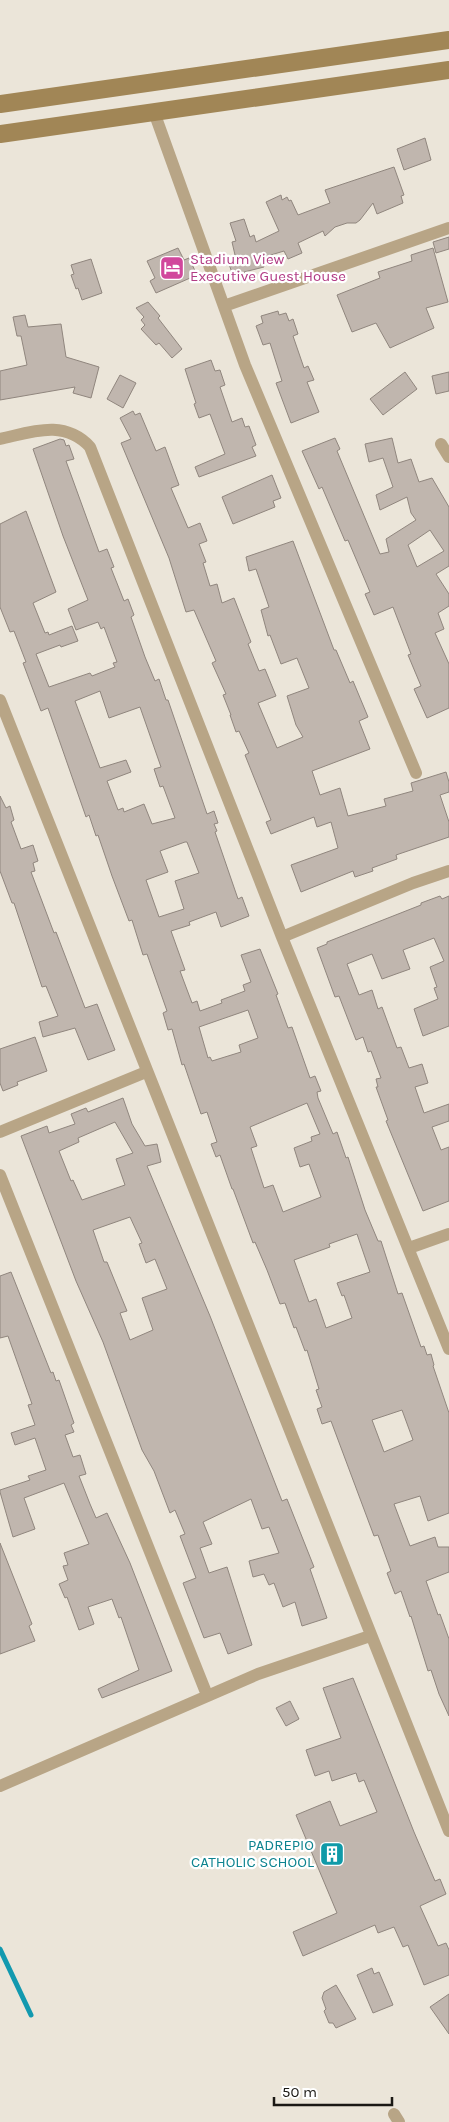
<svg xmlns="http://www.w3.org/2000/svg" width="449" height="2122" viewBox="0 0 449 2122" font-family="Karla,sans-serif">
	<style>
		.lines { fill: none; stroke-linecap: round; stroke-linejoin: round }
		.stream { stroke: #1299af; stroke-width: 5 }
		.building { fill: #c0b6ae; stroke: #90867e; fill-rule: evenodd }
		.street { stroke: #b8a586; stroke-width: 12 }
		.secondary { stroke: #a18656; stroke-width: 18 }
		.labels { text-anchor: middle; stroke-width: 4.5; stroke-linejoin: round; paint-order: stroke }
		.hotel-label { font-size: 15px; fill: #b23c85; stroke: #fff; text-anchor: start }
		.culture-label { font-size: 15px; fill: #0d838f; stroke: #fff; text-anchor: end }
	</style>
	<rect width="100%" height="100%" fill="#ebe5d9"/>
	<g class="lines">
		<path class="stream" d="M0 1949 31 2015"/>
	</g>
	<path class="building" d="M425 138 431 160 404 170 397 149Z
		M394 167 404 195 401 196 403 203 377 214 373 203 360 220 356 223H347L335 227 325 236 323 231 298 243 302 253 288 259 284 251 261 258 264 267 244 272 246 279 235 282 227 258 235 255 232 242 236 241 230 223 244 219 250 237 254 235 256 242 279 231 266 202 281 195 282 200 287 197 289 201 291 200 298 215 330 203 325 190Z
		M449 237V249L436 253 433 242Z
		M178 248 184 260 189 258 197 275 156 293 150 281 155 278 147 261Z
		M433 248 448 302 426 308 434 328 390 348 376 323 352 332 337 295 380 278 378 272 412 261 411 255Z
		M91 259 102 293 82 300 78 288 76 289 71 275 74 274 71 265Z
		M148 302 160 316 158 318 182 349 172 358 159 343 156 345 141 329 145 325 141 320 144 317 136 308Z
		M278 311 279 315 286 313 289 321 293 319 298 334 293 336 304 368 308 366 314 380 307 382 319 412 291 423 276 383 282 381 270 343 263 345 256 326 263 323 261 316Z
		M25 315 28 327 61 324 66 357 99 367 91 398 73 393 75 387 0 400V371L27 365 21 336H17L13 317Z
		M211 360 215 371 220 370 225 385 220 387 232 422 242 418 245 427 249 426 256 445 252 447 256 456 199 477 195 467 225 454 210 414 199 418 194 404 196 403 185 369Z
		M405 372 417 389 383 415 370 399Z
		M449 372V391L436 394 432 376Z
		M120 375 136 383 123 408 107 399Z
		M133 411 135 415 140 413 156 451 165 447 179 485 171 488 188 528 200 523 207 541 199 544 206 562 203 563 210 586 217 584 222 603 234 598 251 642 248 644 259 671 265 669 276 696 258 703 277 748 303 737 296 725 287 696 309 688 297 658 281 664 270 635 268 636 261 610 269 607 256 569 249 571 246 557 293 541 334 650H336L350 683 353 681 368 717 359 721 370 749 312 771 320 795 340 788 348 816 386 806 384 799 413 791 411 783 446 772 449 782V792L440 795 449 822V837L396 855 397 859 372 868 373 871 355 877 353 871 301 892 291 865 338 848 331 822 317 827 314 817 271 834 266 822 271 820 245 755 249 753 239 731 236 732 230 715H231L223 695 226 694 212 663 216 661 194 610 186 612 169 558 121 443 131 439 120 418Z
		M335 438 340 449 337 451 380 554 389 552 386 539 416 520 411 513 407 497 380 510 376 495 393 487 383 458 369 462 365 444 392 438 398 463 411 459 419 482 432 478 449 507V566L436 574 449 594V606L438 613 444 629 435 633 449 664V708L427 718 414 689 421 686 408 655 411 654 393 607 374 615 365 594 370 592 348 540 345 541 322 487 319 489 302 451ZM430 530 444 551 417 567 408 545Z
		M60 439 64 440 66 446 69 445 74 459 66 461 99 552 107 549 114 567 111 568 124 601 128 599 134 615 131 617 145 657 155 681 159 679 166 700H168L207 814 214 811 218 823 214 824 217 831 215 832 238 899 242 897 249 916 221 927 216 912 189 922 190 925 171 931 185 970 180 971 192 1003 197 1001 200 1011 222 1003 221 1000 245 991 243 985 251 982 241 955 260 949 278 994 276 995 288 1028 292 1027 310 1078 315 1076 321 1091 317 1092 318 1098 333 1134 337 1132 346 1158 348 1157 365 1210 378 1241H381L398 1294 402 1293 421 1347 424 1346 427 1355 431 1354 434 1365 433 1366 449 1413V1513L428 1521 420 1496 394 1504 410 1546 435 1537 438 1547H449V1572L426 1581 438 1615 440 1614 449 1639V1716L439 1694 431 1670 428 1671 411 1616 410 1617 401 1591 395 1594 387 1573 391 1571 378 1535 374 1536 331 1421 322 1424 317 1409 322 1407 316 1390 319 1389 307 1350 305 1351 296 1327 294 1328 285 1303 280 1304 267 1270 255 1242 253 1243 233 1189H232L220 1155 216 1157 211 1144 217 1142 207 1112 201 1114 184 1064 182 1065 172 1029 168 1030 163 1013 167 1011 147 954 143 955 132 920 129 921 112 876 98 835 96 836 89 815 86 817 48 708 41 711 23 663 26 662 14 631 10 632 0 607V524L26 511 56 592 33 603 45 633 48 632 49 635 72 626 78 641 61 647 60 645 36 654 49 687 90 673 92 676 115 667 113 663 117 662 104 627 101 629 98 622 76 630 68 609 88 600 63 536 33 449ZM100 691 109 718 140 707 161 767 154 769 160 787 163 786 175 818 152 824 144 804 124 812 123 808 118 810 107 781 131 772 126 760 100 768 75 701ZM185 842H187L199 873 175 881 184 909 159 917 146 880 168 872 160 851ZM248 1010 258 1038 239 1045 241 1052 212 1061 210 1057 208 1058 199 1027ZM307 1103 320 1134 311 1137 312 1141 294 1148 300 1167 309 1164 321 1197 283 1212 273 1185 264 1188 251 1148 257 1146 250 1127ZM357 1234 370 1272 337 1283 342 1296 344 1295 352 1318 326 1328 316 1299 309 1302 294 1260 330 1247 329 1244ZM402 1410 413 1440 384 1452 372 1420Z
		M272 475 281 498 273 501 275 507 233 524 222 497Z
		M0 796 6 808 10 806 14 820 11 822 21 849 33 845 38 861 33 863 35 871 31 872 54 933 56 932 85 1008 97 1004 115 1050 88 1060 75 1028 43 1037 39 1022 58 1016 46 986 42 987 14 903H12L0 871Z
		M440 896 442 899 449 896V1026L423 1036 414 1009 438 999 434 988 437 987 430 967 444 961 434 938 403 950 410 969 382 979 372 954 347 964 359 995 372 990 378 1009 382 1007 397 1048 401 1047 409 1068 422 1064 428 1083 415 1087 424 1113 449 1104V1121L432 1127 441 1150 449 1147V1201L423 1211 386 1121 388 1120 376 1087H378L376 1079 381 1078 371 1051 368 1052 363 1037 356 1040 339 996 335 997 317 948 327 944V942L421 905V903Z
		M35 1037 47 1071 17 1082 18 1085 3 1091 0 1083V1049Z
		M123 1098 132 1124 145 1146 157 1144 161 1162 147 1166 210 1316 282 1501 287 1499 314 1567 310 1569 327 1618 302 1626 295 1602 283 1607 274 1583 269 1585 264 1574 253 1577 249 1561 279 1553 269 1527 262 1529 251 1499 203 1522 212 1544 200 1548 209 1573 227 1567 252 1645 228 1654 220 1633 204 1638 183 1583 196 1578 180 1536 185 1534 175 1510 170 1513 154 1471 142 1450 103 1342 76 1281 21 1136 47 1126 49 1133 75 1124 71 1114 86 1108 88 1112ZM115 1122 133 1153 116 1159 125 1185 82 1200 73 1180 71 1181 59 1151 79 1142 78 1138ZM130 1217 142 1243 139 1244 146 1263 155 1259 167 1289 142 1298 153 1330 130 1340 120 1313 127 1311 107 1262H104L93 1230Z
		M11 1272 51 1373 53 1372 56 1381 59 1380 74 1423 71 1425 74 1432 65 1435 73 1457 80 1455 86 1474 79 1476 90 1504 96 1518 107 1513 130 1563 172 1671 102 1698 98 1689 139 1670 121 1617 119 1618 112 1599 88 1607 94 1624 79 1630 67 1597 65 1598 59 1584 68 1580 63 1566 68 1565 64 1553 89 1544 64 1483 24 1498 35 1529 13 1537 0 1492V1490L30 1480 28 1476 46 1470 35 1438 15 1445 11 1433 35 1425 28 1405 32 1404 8 1336 0 1338V1276Z
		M0 1543 32 1624 29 1626 35 1641 0 1654Z
		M353 1678 414 1832 435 1881 440 1879 446 1894 420 1906 438 1946 446 1943 449 1950V1975L424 1985 408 1945 403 1947 394 1927 378 1933 375 1925 303 1956 293 1932 337 1913 296 1815 330 1801 340 1826 377 1812 364 1780 359 1782 356 1773 332 1781 329 1771 315 1776 306 1750 341 1738 323 1688Z
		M290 1701 299 1719 286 1726 276 1708Z
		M372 1968 374 1974 379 1972 393 2005 373 2013 357 1975Z
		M336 1985 356 2019 336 2028 333 2023H329L324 2011 326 2009 322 1998 324 1992Z
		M449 1994V2034L430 2007Z"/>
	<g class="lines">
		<path class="street" d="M154 112 245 365 416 773
			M224 306 449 228
			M0 439C32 432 64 419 90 447L282 937 449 1349
			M441 444 449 457
			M0 700 449 1831
			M282 937 413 883 449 871
			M0 1132 146 1072
			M0 1175 207 1695
			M409 1248 449 1234
			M0 1786 258 1674 370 1636
			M394 2114 399 2122"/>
		<path class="secondary" d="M0 104 449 40
			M0 134 449 70"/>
	</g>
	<defs>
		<symbol id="hotel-square" viewBox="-11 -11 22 22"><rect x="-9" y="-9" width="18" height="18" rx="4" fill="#d1479c" stroke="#fff"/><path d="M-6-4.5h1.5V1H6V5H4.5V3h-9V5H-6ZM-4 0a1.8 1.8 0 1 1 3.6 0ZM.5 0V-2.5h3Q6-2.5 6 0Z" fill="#fff"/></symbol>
		<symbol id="building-square" viewBox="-11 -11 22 22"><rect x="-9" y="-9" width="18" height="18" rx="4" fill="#0f9aa8" stroke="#fff"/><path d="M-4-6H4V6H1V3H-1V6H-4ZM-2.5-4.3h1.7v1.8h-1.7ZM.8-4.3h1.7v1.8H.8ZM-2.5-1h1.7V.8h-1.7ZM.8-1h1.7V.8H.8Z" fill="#fff"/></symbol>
	</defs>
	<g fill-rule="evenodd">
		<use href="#hotel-square" x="158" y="254" width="28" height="28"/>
		<use href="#building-square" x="318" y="1840" width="28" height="28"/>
	</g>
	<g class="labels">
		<g class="hotel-label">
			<text x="190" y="264">Stadium View<tspan x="190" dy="17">Executive Guest House</tspan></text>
		</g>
		<g class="culture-label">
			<text x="314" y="1850">PADREPIO<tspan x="314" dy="17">CATHOLIC SCHOOL</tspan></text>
		</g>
	</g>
	<path d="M274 2097v8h118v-8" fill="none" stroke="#1a1814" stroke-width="2.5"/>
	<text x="282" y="2097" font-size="15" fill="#1a1814" stroke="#ffffff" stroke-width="4" paint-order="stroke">50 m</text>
</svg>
